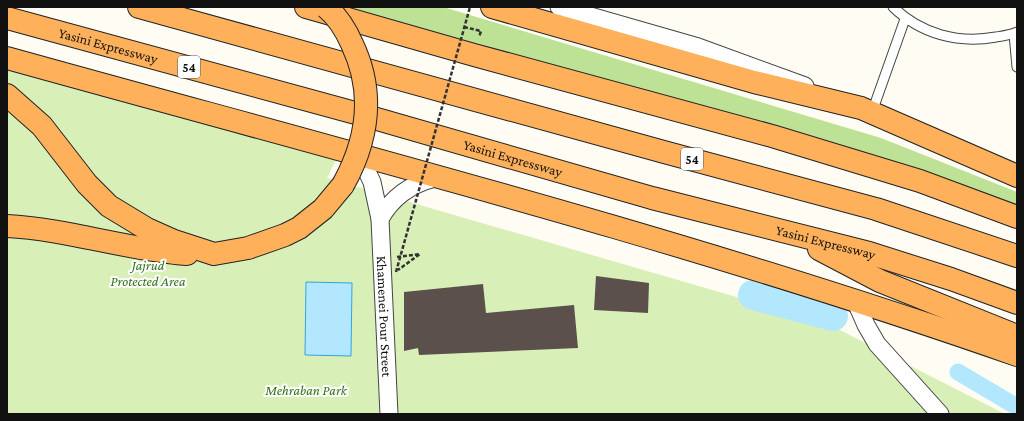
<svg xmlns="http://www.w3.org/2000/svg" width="1024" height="421" viewBox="0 0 1024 421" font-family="'Crimson Pro',serif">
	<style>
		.green { fill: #d9efb8 }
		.forest { fill: #bee295 }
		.water { fill: #b2e7fd; stroke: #30a5dd }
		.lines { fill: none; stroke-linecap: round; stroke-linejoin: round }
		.canal { stroke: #b2e7fd; stroke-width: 17 }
		.river { stroke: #b2e7fd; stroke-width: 30 }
		.building { fill: #5b504b }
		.service-casing { stroke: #444; stroke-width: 11 }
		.minor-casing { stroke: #444; stroke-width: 19 }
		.trunk-casing { stroke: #222; stroke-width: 24 }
		.path { stroke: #333; stroke-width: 2.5; stroke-dasharray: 4 2; stroke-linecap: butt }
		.service { stroke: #fff; stroke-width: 9 }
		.minor { stroke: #fff; stroke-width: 17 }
		.trunk { stroke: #ffb05b; stroke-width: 22 }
		.trunk-bridge-casing { stroke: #222; stroke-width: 24; stroke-linecap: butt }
		.path-bridge { stroke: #333; stroke-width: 2.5; stroke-dasharray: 4 2; stroke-linecap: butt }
		.trunk-bridge { stroke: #ffb05b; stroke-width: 22 }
		.labels { text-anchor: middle; stroke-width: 4; stroke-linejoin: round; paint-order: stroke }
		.shield { fill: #fff; stroke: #585858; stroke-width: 1 }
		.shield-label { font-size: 13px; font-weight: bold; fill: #111 }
		.street-label { font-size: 14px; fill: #111; stroke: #fff }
		.park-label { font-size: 14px; font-style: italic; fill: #317218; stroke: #fff }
	</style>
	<rect width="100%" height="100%" fill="#fffcf4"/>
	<path class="green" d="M7 66 337 158 327 178 826 323 1005 414H7Z"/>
	<path class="forest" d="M348 7H443L881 138 1017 192V207L352 12Z"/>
	<path class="water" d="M306 282 352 283 351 356 305 355Z"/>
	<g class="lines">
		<path class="canal" d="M958 372 1017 407"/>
		<path class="river" d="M753 295 833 316"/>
	</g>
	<path class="building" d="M596 276 649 283 648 313 594 310Z
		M483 284 486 313 574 305 578 348 419 355 418 348 404 351V292Z"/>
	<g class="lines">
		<defs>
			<path id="service" d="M893 7C921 34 958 44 996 37 1003 36 1011 35 1017 32
				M1014 34 1017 67
				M872 112 905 19"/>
			<g id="minor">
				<path d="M559 7 698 47 805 86"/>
				<path id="s1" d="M360 157 372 182 380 219 389 414"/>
				<path d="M380 219C392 197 411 184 435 178"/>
				<path d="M855 300 866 325 877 344 940 414"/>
			</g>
			<g id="trunk">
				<path d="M139 7 664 152 876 209 1017 256"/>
				<path d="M306 7 474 55 772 136 920 181 1017 217"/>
				<path d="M492 7 754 82 861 108 1017 176"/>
				<path id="s2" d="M7 18 370 117 652 198 869 253 951 279 1017 303"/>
				<path d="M7 58C345 152 686 239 1017 355"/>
				<path d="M7 95 42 126 87 184 109 206 147 229 174 241 214 254 248 248 285 235 299 228 323 209 343 185"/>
				<path d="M7 226C68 229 127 250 187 254"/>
				<path d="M819 249 880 281 1017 336"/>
			</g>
		</defs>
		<use href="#service" class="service-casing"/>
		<use href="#minor" class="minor-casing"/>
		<use href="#trunk" class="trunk-casing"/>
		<path class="path" d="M464 27 481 31 479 37
			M397 257 420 254 398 270"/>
		<use href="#service" class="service"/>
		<use href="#minor" class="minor"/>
		<use href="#trunk" class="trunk"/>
		<defs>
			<path id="trunk-bridge" d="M326 7C338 17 346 30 352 44 375 92 368 140 343 185"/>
		</defs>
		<use href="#trunk-bridge" class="trunk-bridge-casing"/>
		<path class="path-bridge" d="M396 272 470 7"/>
		<use href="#trunk-bridge" class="trunk-bridge"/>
	</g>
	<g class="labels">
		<g class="shield">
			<rect x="178" y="56" width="22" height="22" rx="3"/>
			<rect x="681" y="148" width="22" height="22" rx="3"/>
		</g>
		<g class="shield-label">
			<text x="189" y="72">54</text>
			<text x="692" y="164">54</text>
		</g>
		<g class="street-label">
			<text dy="5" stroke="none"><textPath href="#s2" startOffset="105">Yasini Expressway</textPath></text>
			<text dy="5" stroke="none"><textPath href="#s2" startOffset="525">Yasini Expressway</textPath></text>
			<text dy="5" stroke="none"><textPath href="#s2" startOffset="849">Yasini Expressway</textPath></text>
			<text dy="5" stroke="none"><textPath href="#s1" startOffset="163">Khamenei Pour Street</textPath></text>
		</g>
		<g class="park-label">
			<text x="148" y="270">Jajrud<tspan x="148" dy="16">Protected Area</tspan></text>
			<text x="306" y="395">Mehraban Park</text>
		</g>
	</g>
	<rect width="1024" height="421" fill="none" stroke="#111111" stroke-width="16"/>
</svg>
